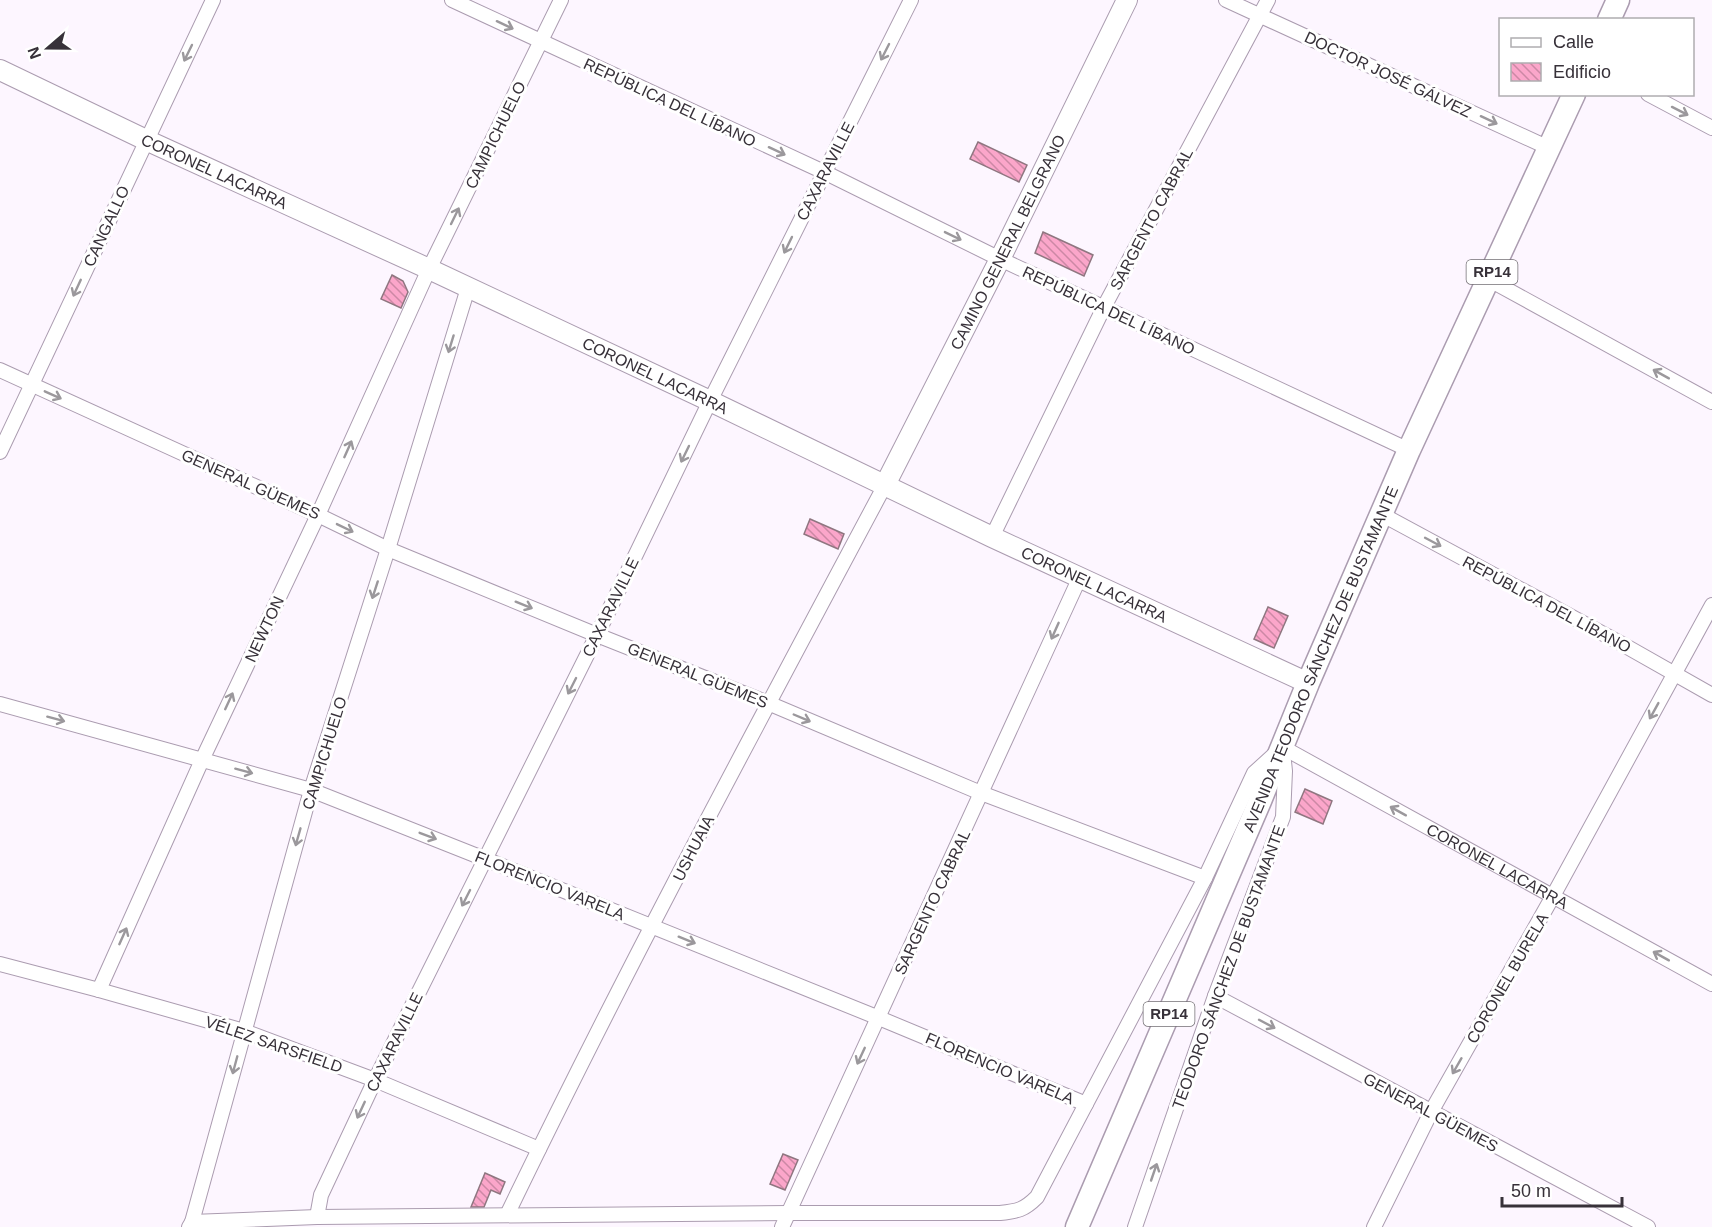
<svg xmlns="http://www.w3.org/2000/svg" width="1712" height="1227" viewBox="0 0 1712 1227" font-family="Arial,sans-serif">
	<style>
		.building { fill: url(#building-back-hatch); stroke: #8f7680; stroke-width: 1.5 }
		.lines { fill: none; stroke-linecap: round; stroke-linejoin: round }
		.street-casing { stroke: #ab9cb0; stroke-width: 16 }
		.secondary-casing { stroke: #ab9cb0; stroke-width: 22 }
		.primary-casing { stroke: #ab9cb0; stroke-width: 25 }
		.street { stroke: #fff; stroke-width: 14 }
		.secondary { stroke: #fff; stroke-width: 20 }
		.primary { stroke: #fff; stroke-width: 22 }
		.oneway { stroke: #9b989c }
		.labels { text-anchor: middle; stroke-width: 6; stroke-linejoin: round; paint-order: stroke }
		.shield { fill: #fff; stroke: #736f74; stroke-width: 1.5 }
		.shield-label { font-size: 15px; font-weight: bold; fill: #373139 }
		.street-label { font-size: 16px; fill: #373139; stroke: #fff }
	</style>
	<defs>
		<pattern id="building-back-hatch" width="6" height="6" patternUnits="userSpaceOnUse" patternTransform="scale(1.5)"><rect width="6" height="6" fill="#fba6ca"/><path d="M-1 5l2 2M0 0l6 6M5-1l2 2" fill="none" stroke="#cc88a5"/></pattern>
	</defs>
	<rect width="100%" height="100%" fill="#fdf6ff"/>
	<path class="building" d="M978 142 1027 165 1019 182 970 159Z
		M1043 232 1093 255 1084 276 1035 253Z
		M392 275 403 281 408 292 401 308 381 299Z
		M810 519 844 534 838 549 804 534Z
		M1268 607 1288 616 1274 648 1254 639Z
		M1305 789 1332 801 1323 824 1295 812Z
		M783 1154 798 1160 785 1190 770 1184Z
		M485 1173 505 1182 500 1194 491 1190 484 1207H471Z"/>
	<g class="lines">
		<defs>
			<g id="street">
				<path d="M452 0 824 172 1000 259 1409 450"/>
				<path d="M1226 0 1549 148"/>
				<path d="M1648 94 1712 128"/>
				<path d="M1488 279 1712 402"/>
				<path d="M0 370 318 515 388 549 597 635 768 703 981 793 1205 878"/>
				<path d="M0 452 213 0"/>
				<path d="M1381 514 1622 644 1712 695"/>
				<path d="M992 537 1104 307 1268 0"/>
				<path d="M0 704 311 790 485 859 879 1018 1086 1104"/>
				<path id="s1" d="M1282 747 1712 984"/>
				<path d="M0 964 99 990 244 1031 375 1080 539 1149"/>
				<path d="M99 990 202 760 318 515 429 269 561 0"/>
				<path d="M1215 996 1648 1227"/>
				<path d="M507 1215C626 968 756 727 885 485"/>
				<path d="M317 1217 321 1195 375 1080 597 635 710 401 911 0"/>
				<path d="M192 1222 311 790 388 549 468 288"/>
				<path d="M189 1227 192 1222 317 1217 789 1213H1000C1018 1211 1024 1210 1037 1197L1205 878 1254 773 1276 753"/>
				<path d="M782 1227 1080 577"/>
				<path d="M1135 1227 1215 996 1283 817 1285 771 1283 752"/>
				<path d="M1374 1227 1431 1112 1553 896 1712 605"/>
			</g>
			<g id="secondary">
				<path id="s2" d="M0 70 146 140 429 269 710 401 992 537 1308 683"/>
				<path id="s3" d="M885 485 1000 259 1127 0"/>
			</g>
			<g id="primary">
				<path d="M1609 20 1618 0"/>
				<path id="s4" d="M1077 1227 1260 801 1308 683 1409 450 1574 94"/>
			</g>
		</defs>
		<use href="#street" class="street-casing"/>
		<use href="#secondary" class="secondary-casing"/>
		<use href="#primary" class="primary-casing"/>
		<use href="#street" class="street"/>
		<use href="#secondary" class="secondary"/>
		<use href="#primary" class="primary"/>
	</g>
	<defs><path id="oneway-shaft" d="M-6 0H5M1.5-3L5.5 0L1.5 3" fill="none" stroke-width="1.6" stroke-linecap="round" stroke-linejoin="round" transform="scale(1.5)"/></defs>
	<g class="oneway">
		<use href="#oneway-shaft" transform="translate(505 25) rotate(25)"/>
		<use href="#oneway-shaft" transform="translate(885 52) rotate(117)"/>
		<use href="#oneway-shaft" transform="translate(188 53) rotate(116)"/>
		<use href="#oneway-shaft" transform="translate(1680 111) rotate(27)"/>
		<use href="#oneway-shaft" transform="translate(1489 120) rotate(25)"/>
		<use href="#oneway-shaft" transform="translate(777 151) rotate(25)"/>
		<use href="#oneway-shaft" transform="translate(455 216) rotate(-64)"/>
		<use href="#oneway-shaft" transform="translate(953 236) rotate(26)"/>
		<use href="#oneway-shaft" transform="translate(788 245) rotate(116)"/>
		<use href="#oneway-shaft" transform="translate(77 288) rotate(115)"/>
		<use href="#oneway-shaft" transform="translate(451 344) rotate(107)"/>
		<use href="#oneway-shaft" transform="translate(1661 374) rotate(-151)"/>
		<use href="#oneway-shaft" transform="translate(53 395) rotate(24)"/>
		<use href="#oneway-shaft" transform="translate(348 449) rotate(-66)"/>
		<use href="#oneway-shaft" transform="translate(685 454) rotate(116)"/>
		<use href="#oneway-shaft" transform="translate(345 528) rotate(26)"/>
		<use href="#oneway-shaft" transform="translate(1433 542) rotate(28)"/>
		<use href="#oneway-shaft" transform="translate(375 590) rotate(108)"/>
		<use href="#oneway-shaft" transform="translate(524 605) rotate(22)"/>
		<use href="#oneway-shaft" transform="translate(1055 631) rotate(114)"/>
		<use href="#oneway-shaft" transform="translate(572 686) rotate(117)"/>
		<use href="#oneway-shaft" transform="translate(229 701) rotate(-65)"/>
		<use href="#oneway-shaft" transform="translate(1654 711) rotate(119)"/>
		<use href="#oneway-shaft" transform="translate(802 718) rotate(23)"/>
		<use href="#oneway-shaft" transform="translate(56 719) rotate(15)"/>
		<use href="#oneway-shaft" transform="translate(244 771) rotate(15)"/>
		<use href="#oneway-shaft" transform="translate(1398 811) rotate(-151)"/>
		<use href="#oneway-shaft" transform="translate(428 836) rotate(21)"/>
		<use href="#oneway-shaft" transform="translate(298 837) rotate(106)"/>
		<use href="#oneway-shaft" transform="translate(466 898) rotate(117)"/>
		<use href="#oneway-shaft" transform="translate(123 936) rotate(-66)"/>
		<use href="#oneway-shaft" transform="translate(687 940) rotate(22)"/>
		<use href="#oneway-shaft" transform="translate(1661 956) rotate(-151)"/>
		<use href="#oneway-shaft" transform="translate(1267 1024) rotate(28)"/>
		<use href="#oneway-shaft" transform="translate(861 1056) rotate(115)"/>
		<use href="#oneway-shaft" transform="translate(235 1065) rotate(105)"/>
		<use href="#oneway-shaft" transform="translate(1457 1066) rotate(120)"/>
		<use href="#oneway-shaft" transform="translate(361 1110) rotate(115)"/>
		<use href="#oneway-shaft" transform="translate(1154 1172) rotate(-71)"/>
	</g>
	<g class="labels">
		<g class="shield">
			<rect x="1466.5" y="260" width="51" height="24" rx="4.5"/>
			<rect x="1143.5" y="1002" width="51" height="24" rx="4.5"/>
		</g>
		<g class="shield-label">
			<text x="1492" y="277">RP14</text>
			<text x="1169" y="1019">RP14</text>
		</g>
		<g class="street-label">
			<text transform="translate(1388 74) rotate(25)" y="6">DOCTOR JOSÉ GÁLVEZ</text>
			<text transform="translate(670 102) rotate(25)" y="6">REPÚBLICA DEL LÍBANO</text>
			<text transform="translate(495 135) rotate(-64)" y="6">CAMPICHUELO</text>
			<text dy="6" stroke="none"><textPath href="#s2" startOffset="237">CORONEL LACARRA</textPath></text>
			<text transform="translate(825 171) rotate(-63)" y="6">CAXARAVILLE</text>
			<text transform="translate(1151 219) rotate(-62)" y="6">SARGENTO CABRAL</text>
			<text transform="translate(106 226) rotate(-65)" y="6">CANGALLO</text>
			<text dy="6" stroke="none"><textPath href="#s3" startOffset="272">CAMINO GENERAL BELGRANO</textPath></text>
			<text transform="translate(1109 310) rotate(25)" y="6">REPÚBLICA DEL LÍBANO</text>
			<text dy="6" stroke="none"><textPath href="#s2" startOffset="723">CORONEL LACARRA</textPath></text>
			<text transform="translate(251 484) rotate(24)" y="6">GENERAL GÜEMES</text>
			<text dy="6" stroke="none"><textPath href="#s2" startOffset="1209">CORONEL LACARRA</textPath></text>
			<text transform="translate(1547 604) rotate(28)" y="6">REPÚBLICA DEL LÍBANO</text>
			<text transform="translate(610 607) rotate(-64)" y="6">CAXARAVILLE</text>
			<text transform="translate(264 629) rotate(-65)" y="6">NEWTON</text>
			<text dy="6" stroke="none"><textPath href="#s4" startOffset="618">AVENIDA TEODORO SÁNCHEZ DE BUSTAMANTE</textPath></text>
			<text transform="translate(698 675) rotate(22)" y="6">GENERAL GÜEMES</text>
			<text transform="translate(324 753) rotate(-73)" y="6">CAMPICHUELO</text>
			<text transform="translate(693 848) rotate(-63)" y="6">USHUAIA</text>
			<text dy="6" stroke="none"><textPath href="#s1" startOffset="246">CORONEL LACARRA</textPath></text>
			<text transform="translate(550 885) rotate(22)" y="6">FLORENCIO VARELA</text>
			<text transform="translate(932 902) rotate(-65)" y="6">SARGENTO CABRAL</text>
			<text transform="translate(1228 967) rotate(-70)" y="6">TEODORO SÁNCHEZ DE BUSTAMANTE</text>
			<text transform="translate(1507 978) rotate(-60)" y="6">CORONEL BURELA</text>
			<text transform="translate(394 1042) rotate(-64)" y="6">CAXARAVILLE</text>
			<text transform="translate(274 1044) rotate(19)" y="6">VÉLEZ SARSFIELD</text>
			<text transform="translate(1000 1068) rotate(23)" y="6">FLORENCIO VARELA</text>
			<text transform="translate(1431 1112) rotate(28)" y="6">GENERAL GÜEMES</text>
		</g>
	</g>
	<rect x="1499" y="18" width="195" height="78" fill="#ffffff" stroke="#afadb0" stroke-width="1.5"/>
	<rect x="1511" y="38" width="30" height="9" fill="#ffffff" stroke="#afadb0" stroke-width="1.5"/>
	<text x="1553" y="48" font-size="18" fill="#373139">Calle</text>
	<rect x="1511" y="63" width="30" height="18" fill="url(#building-back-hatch)" stroke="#afadb0" stroke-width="1.5"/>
	<text x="1553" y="78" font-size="18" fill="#373139">Edificio</text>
	<g transform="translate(48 48) rotate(250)" stroke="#ffffff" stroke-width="4.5" paint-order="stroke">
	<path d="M0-4.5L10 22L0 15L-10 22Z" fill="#373139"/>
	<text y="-9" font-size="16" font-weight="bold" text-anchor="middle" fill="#373139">N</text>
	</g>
	<path d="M1502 1197v9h120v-9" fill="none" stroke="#373139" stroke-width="3"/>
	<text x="1511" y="1197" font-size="18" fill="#373139" stroke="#ffffff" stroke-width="4.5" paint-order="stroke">50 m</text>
</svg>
